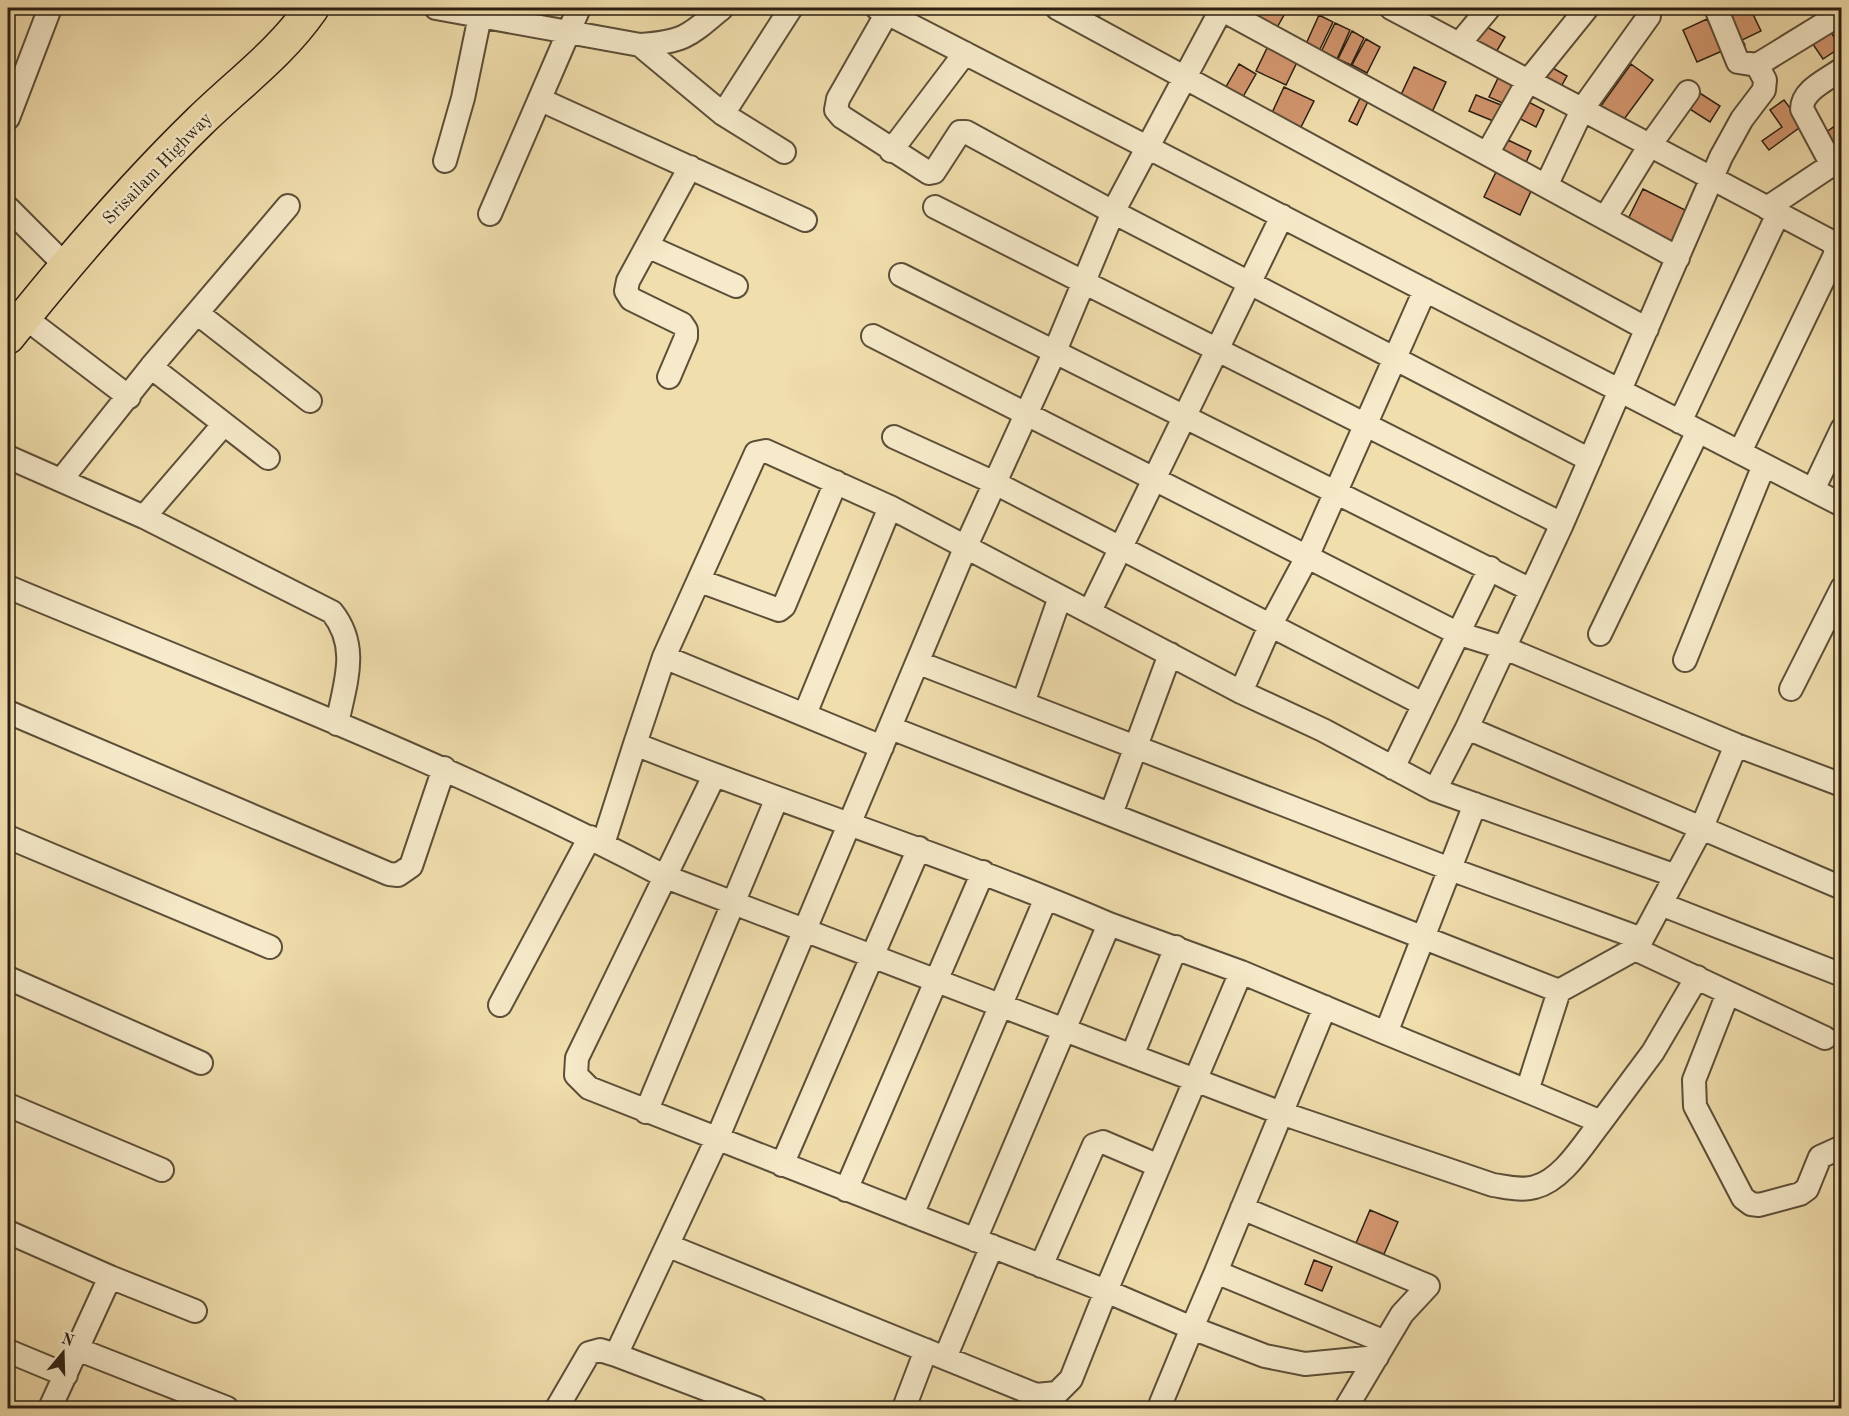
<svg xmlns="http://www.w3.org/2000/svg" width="1849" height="1416" viewBox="0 0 1849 1416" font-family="'Old Standard TT',serif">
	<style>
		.building { fill: #d49770; stroke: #2b1f12; stroke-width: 1.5 }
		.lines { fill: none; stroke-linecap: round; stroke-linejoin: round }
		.minor-casing { stroke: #5c4f39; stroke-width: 26 }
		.highway-casing { stroke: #2b1f12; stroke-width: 36 }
		.minor { stroke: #f6eaca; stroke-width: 22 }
		.highway { stroke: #f1dead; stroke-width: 33 }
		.labels { text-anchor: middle; stroke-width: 5; stroke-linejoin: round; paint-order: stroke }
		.street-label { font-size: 18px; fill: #2b1f12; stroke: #f6eaca }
	</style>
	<rect width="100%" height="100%" fill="#f1dead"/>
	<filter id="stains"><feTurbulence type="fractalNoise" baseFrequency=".00333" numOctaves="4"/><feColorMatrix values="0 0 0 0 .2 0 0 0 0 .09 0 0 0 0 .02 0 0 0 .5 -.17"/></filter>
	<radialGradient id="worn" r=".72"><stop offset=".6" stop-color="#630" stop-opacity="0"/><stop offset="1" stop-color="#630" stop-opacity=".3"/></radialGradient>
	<path class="building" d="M1088 8H1103L1099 17 1086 12Z
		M1237 8H1288L1275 31Z
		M1736 8H1750L1761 31 1742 40 1745 45 1738 48 1722 15Z
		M1319 15 1333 22 1319 51 1306 44Z
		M1707 19 1722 51 1697 62 1683 30Z
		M1335 23 1350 30 1337 59 1321 52Z
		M1485 26 1505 37 1495 54 1475 43Z
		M1828 28 1841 47 1823 59 1810 40Z
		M1352 31 1364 38 1351 65 1338 59Z
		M1366 39 1380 47 1367 73 1352 65Z
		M1269 44 1299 58 1286 85 1256 71Z
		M1544 63 1567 76 1558 92 1535 79Z
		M1239 64 1256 74 1240 102 1223 92Z
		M1631 64 1653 80 1619 126 1598 110Z
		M1414 67 1446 82 1432 112 1400 97Z
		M1500 74 1518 83 1507 105 1489 97Z
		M1284 87 1314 101 1300 129 1271 115Z
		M1695 90 1720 106 1710 122 1685 106Z
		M1363 92 1371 95 1357 125 1349 121Z
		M1476 95 1506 107 1498 123 1469 111Z
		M1521 98 1544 110 1536 127 1513 115Z
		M1784 100 1803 125 1769 150 1762 141 1782 127 1770 110Z
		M1842 121V155H1841L1825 133Z
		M1508 140 1531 151 1523 169 1499 159Z
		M1496 172 1532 189 1520 215 1484 197Z
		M1643 189 1693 214 1676 248 1626 223Z
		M1370 1210 1398 1222 1384 1254 1356 1243Z
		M1314 1260 1332 1267 1322 1291 1305 1284Z"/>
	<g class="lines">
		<defs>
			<path id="minor" d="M436 8 640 45C684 42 689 36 722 8
				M877 8 1842 505
				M1057 8 1647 329
				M1219 8 1678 258
				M1391 8 1832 242 1836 249 1834 257 1740 452
				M1716 8 1738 62 1757 65 1765 80 1764 90 1742 119 1721 157 1562 524 1467 728 1842 888
				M887 13 838 99 836 110 842 117 929 173 934 172 960 132H966L1113 212 1590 460
				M1459 44 1489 8
				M640 45 723 114 784 152
				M1757 65 1832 19 1841 8
				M541 100 805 220
				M723 114 791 8
				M8 118 50 8
				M891 151 965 53
				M1487 154 1528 81 1587 8
				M445 161 463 98 480 16
				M1832 165 1802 109C1802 90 1827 80 1842 69
				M1546 186 1583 108 1649 16
				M935 207 1562 524
				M8 208 66 266
				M1767 208 1842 158
				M490 214 579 8
				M1605 218 1650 145 1688 92
				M647 246 736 286
				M901 275 1529 589
				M197 313 310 401
				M24 317 129 397
				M873 336 1457 633 1505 648 1736 745 1842 785
				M151 367 268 458
				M669 377 686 337V330L682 324 631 299 626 291 628 281 690 167
				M1680 422 1778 214
				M894 437 995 483 1423 704
				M8 457 144 517 332 612C360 647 345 683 337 724
				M61 480 151 367 288 206
				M1813 490 1842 429
				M144 517 224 424
				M700 581 779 610 784 606 836 482
				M8 587C229 679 454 765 666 877L1281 1113 1493 1185C1507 1187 1521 1191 1535 1187 1563 1180 1584 1143 1601 1122L1527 1091 1559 991 1635 949 1642 939 1702 827 1736 745
				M1090 611 1282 216
				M1600 634 1698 431
				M664 657 882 747
				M1685 660 1764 465
				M919 663 1450 869 1642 939
				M1791 689 1842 588
				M1241 692 1270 626 1307 557 1425 290
				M1023 703 1060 597
				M8 712 389 874 398 875 411 866 444 768
				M805 714 890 507 1241 692 1323 730 1435 790 1676 876
				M891 728 1559 991
				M635 744 664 657 756 453 766 451 890 507
				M1393 768 1490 568
				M714 776 577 1058 576 1075 589 1088 1106 1291 1192 1328 1216 1272
				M1435 790 1467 728
				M1111 814 1170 654
				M8 837 270 947
				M603 844 635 744C792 807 953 857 1109 924L975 1240
				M1663 905 1842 975
				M1109 924 1241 972 1386 1033 1475 804
				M1635 949 1825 1038
				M8 978 201 1063
				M1728 993 1694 1080 1695 1106 1743 1198 1751 1204 1759 1205 1800 1194 1807 1189 1820 1157 1842 1147
				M500 1005 590 837
				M1325 1007 1216 1272 1385 1342
				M1386 1033 1527 1091
				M1132 1056 1176 947
				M8 1105 162 1170
				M646 1112 777 798
				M1601 1122 1653 1052 1697 977
				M782 1165 919 848
				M846 1190 983 872
				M1242 1208 1428 1286 1402 1314 1346 1408
				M912 1215 1046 898
				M8 1232 110 1277 50 1408
				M669 1246 1036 1395 1057 1393 1071 1379 1106 1291 1241 972
				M1041 1266 1094 1145 1103 1142 1159 1166
				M110 1277 195 1311
				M77 1349 227 1408
				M8 1351 66 1375
				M616 1355 756 1408
				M945 1358 992 1246
				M1161 1403 1192 1328 1265 1356 1305 1364 1377 1357
				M557 1408 589 1353 600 1350 616 1355 717 1139 966 546 1055 351 1113 212 1222 8
				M904 1408 926 1350"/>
			<path id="highway" d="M8 337C68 262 131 188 200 121 240 82 280 54 312 8"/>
		</defs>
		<use href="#minor" class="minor-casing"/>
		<use href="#highway" class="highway-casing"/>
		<use href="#minor" class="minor"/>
		<use href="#highway" class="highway"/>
	</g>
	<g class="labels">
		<g class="street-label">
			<text transform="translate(157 168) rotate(-46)" y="6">Srisailam Highway</text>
		</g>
	</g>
	<rect width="1849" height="1416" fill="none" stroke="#f1dead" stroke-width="30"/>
	<rect x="9" y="9" width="1831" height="1398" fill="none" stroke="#2b1f12" stroke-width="3"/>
	<rect x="15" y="15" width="1819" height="1386" fill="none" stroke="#2b1f12" stroke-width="1.5"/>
	<g transform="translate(63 1353) rotate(19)" stroke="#f6eaca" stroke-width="4.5" paint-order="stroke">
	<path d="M0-4.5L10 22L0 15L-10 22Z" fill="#2b1f12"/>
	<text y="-9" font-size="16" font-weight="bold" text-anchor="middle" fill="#2b1f12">N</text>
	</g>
	<rect width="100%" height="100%" filter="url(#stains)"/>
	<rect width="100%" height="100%" fill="url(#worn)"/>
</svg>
